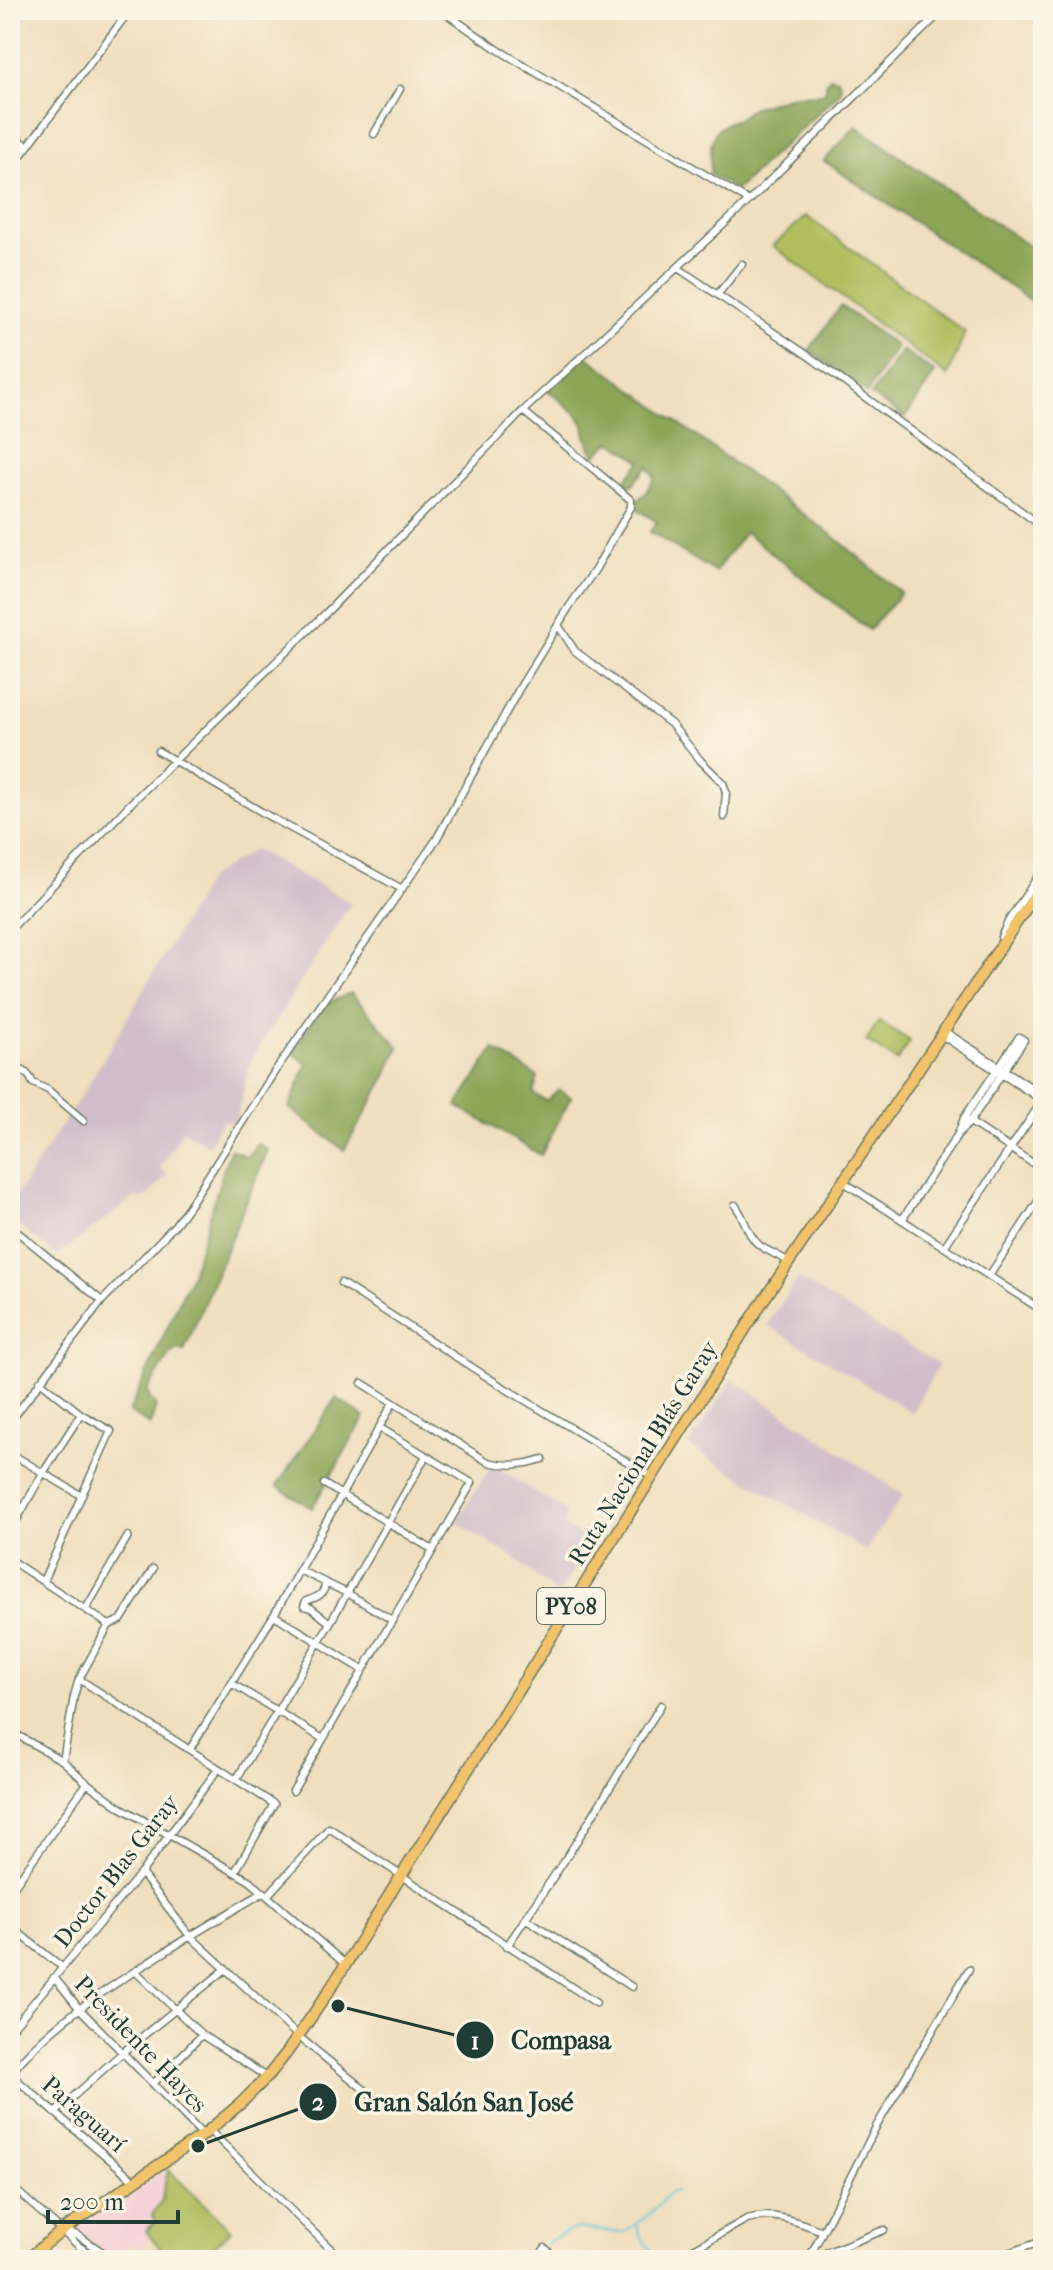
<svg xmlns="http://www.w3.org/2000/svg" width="1053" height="2270" viewBox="0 0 1053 2270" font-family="'IM FELL French Canon',serif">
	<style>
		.built { fill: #f6cfd6 }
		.industrial { fill: #d1bdc9 }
		.green { fill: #b1be61; stroke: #687e4a; stroke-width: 2 }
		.forest { fill: #8ca557; stroke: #567146; stroke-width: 2 }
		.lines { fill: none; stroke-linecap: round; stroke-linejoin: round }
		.stream { stroke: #5dc7d9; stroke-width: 2 }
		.minor-casing { stroke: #687564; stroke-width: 9 }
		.highway-casing { stroke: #687564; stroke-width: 13 }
		.minor { stroke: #fff; stroke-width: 6 }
		.highway { stroke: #f2c36a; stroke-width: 10 }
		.labels { text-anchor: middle; stroke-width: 7; stroke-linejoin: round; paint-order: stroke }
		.shield { fill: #fcf5e5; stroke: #617469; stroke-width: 2 }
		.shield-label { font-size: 22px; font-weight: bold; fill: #1f3d34 }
		.street-label { font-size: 24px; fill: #1f3d34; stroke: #fcf5e5 }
		.leader { fill: none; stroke: #1f3d34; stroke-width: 3 }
		.callout-dot { fill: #1f3d34; stroke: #fcf5e5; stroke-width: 3 }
		.mark-label { font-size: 24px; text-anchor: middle; font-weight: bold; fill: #fff }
		.callout-label { font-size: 26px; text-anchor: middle; font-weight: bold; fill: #1f3d34; stroke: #fcf5e5; stroke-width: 7; stroke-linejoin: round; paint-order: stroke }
	</style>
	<rect width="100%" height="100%" fill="#fcf5e5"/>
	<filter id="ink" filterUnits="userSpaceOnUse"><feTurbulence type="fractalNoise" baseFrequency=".0125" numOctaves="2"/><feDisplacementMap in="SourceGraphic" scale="16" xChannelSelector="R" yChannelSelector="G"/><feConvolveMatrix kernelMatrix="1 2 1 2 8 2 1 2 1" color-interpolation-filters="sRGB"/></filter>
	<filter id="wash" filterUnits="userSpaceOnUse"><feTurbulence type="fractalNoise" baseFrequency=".006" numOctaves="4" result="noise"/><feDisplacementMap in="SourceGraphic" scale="32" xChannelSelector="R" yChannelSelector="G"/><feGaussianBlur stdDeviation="1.8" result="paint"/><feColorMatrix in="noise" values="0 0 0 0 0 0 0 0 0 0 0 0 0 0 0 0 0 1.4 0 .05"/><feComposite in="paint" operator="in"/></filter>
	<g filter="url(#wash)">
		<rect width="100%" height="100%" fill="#f0debc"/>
		<path class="built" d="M168 2170 161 2203 152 2215 155 2222 146 2231 149 2236 141 2251 129 2244 116 2258 75 2230 118 2199Z"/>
		<path class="industrial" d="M254 849 351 903 251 1060 235 1124 222 1120 208 1146 183 1130 160 1168 168 1174 145 1199 135 1197 57 1256 10 1219V1205L91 1080 209 878Z
			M798 1278 939 1365 912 1412 767 1325Z
			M733 1379 903 1495 866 1551 688 1446Z
			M492 1464 566 1512 564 1526 591 1542 558 1595 514 1558 456 1522Z"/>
		<path class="green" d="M806 216 965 332 948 376 773 246Z
			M879 1021 910 1041 897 1061 866 1041Z
			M168 2170 231 2230 200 2260H170L146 2231 155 2222 152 2215 161 2203Z"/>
		<path class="forest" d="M830 77 838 79 841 86 840 92 736 190 710 174 711 145 716 131 727 123 737 119 752 108 795 95 821 94 826 90V84Z
			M856 126 1043 256V309L824 161Z
			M841 306 896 346 867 393 809 350Z
			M902 350 935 373 905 418 871 395Z
			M582 353 836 538 901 593 869 630 745 532 715 572 650 532 657 522 639 510 636 502 645 493 655 478 648 466 631 486 625 481 641 461 611 441 595 456 587 440 584 425 578 415 545 388Z
			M351 993 399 1047 385 1079 344 1150 289 1108 307 1064 292 1052 325 1004Z
			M494 1049 538 1077 533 1093 546 1101 559 1090 571 1097 541 1155 457 1106Z
			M257 1143 268 1150 184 1351 177 1349 171 1354 148 1389 149 1397 156 1407 150 1425 129 1412 192 1273 230 1149 247 1157Z
			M336 1398 365 1417 312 1508 277 1486Z"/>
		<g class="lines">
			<path class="stream" d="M637 2226C641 2239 650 2251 661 2260
				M546 2244 550 2240 576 2228 623 2233 651 2213 669 2193 676 2191
				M531 2260 541 2249"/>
		</g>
	</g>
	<g filter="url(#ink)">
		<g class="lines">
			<defs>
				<path id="minor" d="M441 10 497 49 749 201
					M10 134 28 146
					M374 134 400 89
					M10 170 130 10
					M678 268 810 357 1043 527
					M718 294 742 264
					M558 625 575 651 671 724 701 761 723 783 726 792 724 817
					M158 751 272 818 402 889
					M10 930 129 805 327 612 523 411 749 201 943 10
					M1001 937 1009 920 1043 869
					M944 1031 1043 1095
					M941 1035 1042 1100
					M10 1069C22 1068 28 1072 33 1083L48 1090 84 1121
					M967 1120 1043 1170
					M842 1181 1043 1311
					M735 1205C745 1217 746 1234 759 1245 768 1252 780 1255 788 1262
					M902 1220 958 1134 970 1122 1024 1040 1019 1037 964 1118 958 1134
					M10 1226 102 1301
					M944 1247 1043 1100
					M989 1276 1043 1194
					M341 1283 498 1384 651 1476
					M1034 1305 1043 1291
					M40 1381 81 1414 111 1431 43 1581
					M362 1383 488 1462C508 1467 523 1465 543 1459
					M10 1422 102 1301 175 1225 189 1206 275 1071 436 840 519 689 569 607 595 570 631 507V500L523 411
					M10 1453 82 1496
					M324 1484 433 1550
					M10 1532 43 1473 81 1414
					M10 1560 109 1625 79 1679 74 1696 63 1761
					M299 1570 347 1593 392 1620
					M325 1584C325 1595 315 1598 306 1601L304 1606 311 1608 330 1623
					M86 1609 128 1536
					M274 1615 363 1670
					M109 1625 121 1620 153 1569
					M79 1679 274 1804 235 1872
					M231 1683 323 1739
					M10 1731 63 1761 87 1783 120 1807 250 1881 345 1964
					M190 1749 274 1615 393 1403
					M236 1780 330 1623 426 1456
					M293 1791 472 1483 380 1428
					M141 1873 190 1936 298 2036 387 2108
					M10 1892 87 1783
					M268 1895 329 1828 596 2003
					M525 1918 632 1987
					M10 1926 62 1967
					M507 1946 570 1852 661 1705
					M135 1971 202 2035 267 2077
					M54 1977 78 2007 203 2135
					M10 2031 141 1873 218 1769
					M10 2074C47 2028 94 1997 143 1966 183 1940 223 1916 264 1892
					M10 2074 135 2181
					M153 2084 202 2035
					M55 2113 123 2052 226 1969
					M209 2130 342 2260
					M10 2185 80 2247 99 2260
					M67 2231 79 2236 114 2260
					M537 2260 545 2248 558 2260
					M674 2260 747 2219C774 2211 797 2222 823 2231
					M808 2260 876 2127 969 1969
					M808 2260 884 2230
					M987 2260 1043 2241"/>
				<path id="highway" d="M26 2260 63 2230 203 2135 240 2104 269 2075 288 2051 327 1994 759 1307 1043 883"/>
			</defs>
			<use href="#minor" class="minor-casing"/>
			<use href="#highway" class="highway-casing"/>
			<use href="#minor" class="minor"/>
			<use href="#highway" class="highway"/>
		</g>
	</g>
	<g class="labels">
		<rect class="shield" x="537" y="1588" width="68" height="36" rx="6"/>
		<g class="shield-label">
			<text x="571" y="1614">PY08</text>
		</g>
		<g class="street-label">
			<text transform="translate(643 1453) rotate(-58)" y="8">Ruta Nacional Blás Garay</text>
			<text transform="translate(116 1871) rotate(-52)" y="8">Doctor Blas Garay</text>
			<text transform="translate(141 2044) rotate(46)" y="8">Presidente Hayes</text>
			<text transform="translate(84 2114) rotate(41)" y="8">Paraguarí</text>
		</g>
	</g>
	<path class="leader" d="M338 2006L475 2040M198 2146L318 2102"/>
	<g class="callout-dot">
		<circle cx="338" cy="2006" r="8"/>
		<circle cx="198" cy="2146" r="8"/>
		<circle cx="475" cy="2040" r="20"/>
		<circle cx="318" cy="2102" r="20"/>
	</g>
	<g class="mark-label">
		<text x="475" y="2049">1</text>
		<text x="318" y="2110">2</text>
	</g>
	<g class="callout-label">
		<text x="561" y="2049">Compasa</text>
		<text x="464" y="2111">Gran Salón San José</text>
	</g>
	<rect width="1053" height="2270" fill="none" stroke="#fcf5e5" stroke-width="40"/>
	<path d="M48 2210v12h130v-12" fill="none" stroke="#1f3d34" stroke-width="4"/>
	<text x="60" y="2210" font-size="24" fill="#1f3d34" stroke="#fcf5e5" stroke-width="6" paint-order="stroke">200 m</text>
</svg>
